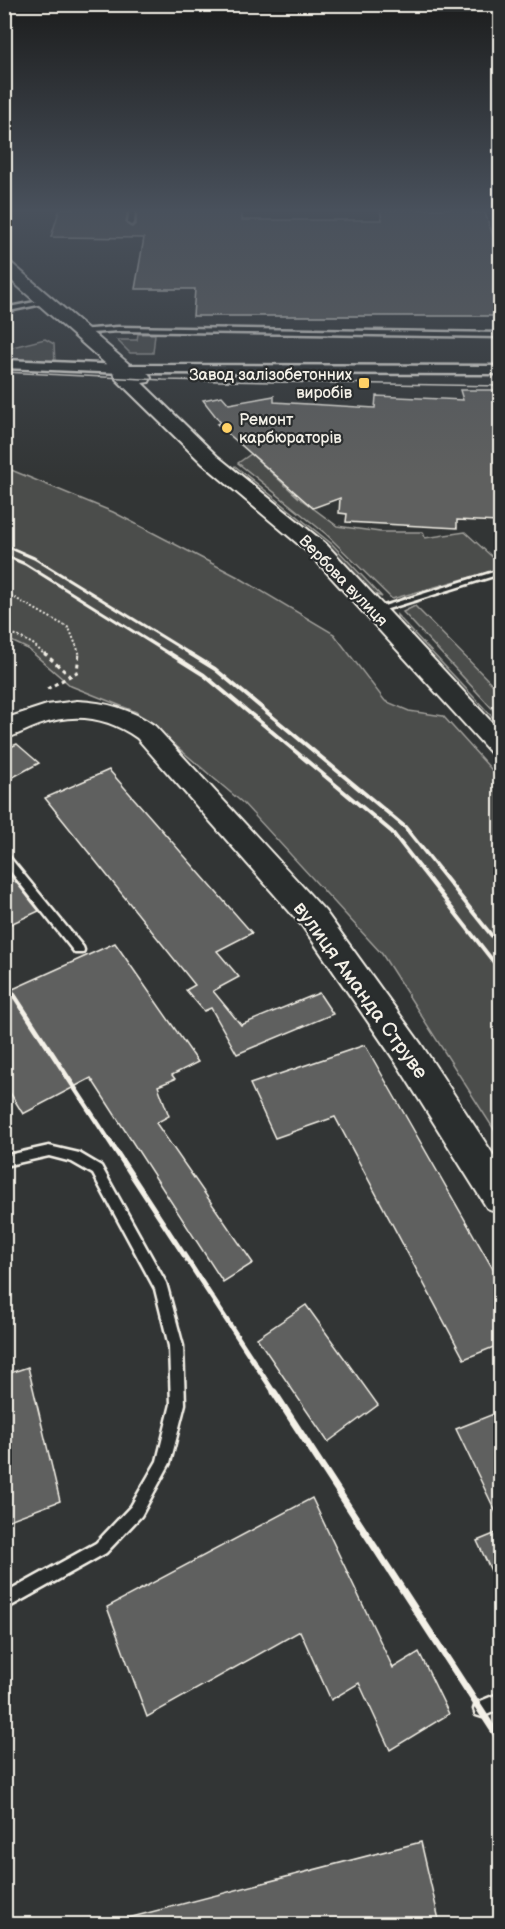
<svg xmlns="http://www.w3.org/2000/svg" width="505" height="1929" viewBox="0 0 505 1929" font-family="'Balsamiq Sans',sans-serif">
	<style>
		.green { fill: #4b4d4c; stroke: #a09f9a; stroke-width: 1.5 }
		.building { fill: #5f605f; stroke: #f4f1e8; stroke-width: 1.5 }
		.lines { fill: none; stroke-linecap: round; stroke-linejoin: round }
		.service-casing { stroke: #f4f1e8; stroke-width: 5 }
		.minor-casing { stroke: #f4f1e8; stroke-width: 5 }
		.secondary-casing { stroke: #f4f1e8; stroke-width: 4 }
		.path-far1 { stroke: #f4f1e8; stroke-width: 2; stroke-dasharray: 2 2; stroke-linecap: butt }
		.path { stroke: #f4f1e8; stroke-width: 3; stroke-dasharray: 4 4; stroke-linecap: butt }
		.service { fill: #2a2d2e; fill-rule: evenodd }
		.minor { fill: #2a2d2e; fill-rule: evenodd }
		.secondary { fill: #2a2d2e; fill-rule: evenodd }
		.tram { stroke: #f4f1e8; stroke-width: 1.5 }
		.rail-far3 { stroke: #f4f1e8; stroke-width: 3 }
		.rail-far2 { stroke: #f4f1e8; stroke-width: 4 }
		.rail-far1 { stroke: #f4f1e8; stroke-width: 5 }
		.rail { stroke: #f4f1e8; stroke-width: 7 }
		.poi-dot { fill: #ffd166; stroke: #2a2d2e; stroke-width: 2 }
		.labels { text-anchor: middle; stroke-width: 4.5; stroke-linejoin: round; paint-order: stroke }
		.far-poi-label { font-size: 16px; fill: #f4f1e8; stroke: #2a2d2e; text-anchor: end }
		.far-street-label { font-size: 16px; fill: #f4f1e8; stroke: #2a2d2e }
		.street-label { font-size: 20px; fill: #f4f1e8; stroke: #2a2d2e }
	</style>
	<rect width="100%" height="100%" fill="#323535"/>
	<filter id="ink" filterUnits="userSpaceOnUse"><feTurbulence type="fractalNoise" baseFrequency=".0167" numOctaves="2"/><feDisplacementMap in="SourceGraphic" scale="12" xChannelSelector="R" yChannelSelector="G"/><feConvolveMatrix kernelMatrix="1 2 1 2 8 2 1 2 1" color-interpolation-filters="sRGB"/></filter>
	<g filter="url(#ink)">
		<path class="green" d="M138 334H155L153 353H130L117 340H137Z
			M45 339 54 344 55 363 5 360 4 349Z
			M251 454 298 497 337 526 380 532H423L425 538 465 532 500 564 496 570 392 599 326 534 238 463Z
			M235 466 332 544 382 597 369 592 232 471Z
			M4 467 113 512 238 577 334 634 385 701 409 711 443 716 500 779V1139L382 954 244 804 136 712 71 686 28 649 5 638Z
			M415 606 500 692V717L403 612Z
			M397 615 500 725V734L397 623Z"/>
		<path class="building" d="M60 208H128L126 223 132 227 136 223 137 208H242V220H382L380 210 472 208 473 213H485L501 258V316H193L195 289H135L144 238 51 237Z
			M460 390H501V506H497L498 522 457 520V528L346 522 347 514 339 513 340 498 313 508 217 424 221 423 203 400 222 396 229 404 274 396V402L375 408 376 396 463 400Z
			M17 744 39 763 4 782V750Z
			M109 770 252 933 217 951 239 977 213 991 241 1025 319 993 333 1014 237 1054 211 1008 204 1011 186 990 195 985 45 798Z
			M4 867 39 911 4 927Z
			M115 943 198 1062 172 1075 175 1079 158 1086 169 1116 156 1123 253 1263 223 1282 91 1078 23 1114 4 1083V993Z
			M365 1045 501 1283V1344L464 1359 335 1117 275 1138 250 1084Z
			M306 1305 378 1405 328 1442 257 1338Z
			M28 1367 60 1501 4 1522V1375Z
			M501 1411V1523L456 1429Z
			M312 1498 393 1668 419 1652 449 1714 390 1750 359 1683 331 1700 300 1631 147 1717 107 1607Z
			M501 1531V1592L477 1541Z
			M421 1842 440 1924H129L128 1918Z"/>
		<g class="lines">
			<defs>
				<path id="service" d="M130 208H135L134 223 131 225 128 223Z
					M45 300 47 301V303L4 312V308Z
					M118 327 500 333V337L118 331 78 334 75 332 78 330Z
					M500 570V574L378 612H372L371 610Z
					M4 853 7 854 83 947 84 950 83 953H75L4 863Z
					M49 1146 79 1153 101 1166 166 1283 183 1346 185 1404 170 1463 141 1516 106 1553 4 1610V1594L96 1543 131 1506 157 1461 171 1404 169 1346 155 1289 93 1174 72 1162 49 1156 4 1166V1156Z
					M500 1693V1709L482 1717 476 1715 474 1709 476 1703Z"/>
				<path id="minor" d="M4 360 123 365 500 366V374L123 373 4 368Z"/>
				<path id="secondary" d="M4 260 10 262 130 365 149 374 151 378 149 382 142 383 217 456 326 544 500 731V756L491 753 310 554 203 464 116 379 114 371 4 274Z
					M77 701C106 702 131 709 155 726L325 911 421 1044 500 1165V1213L487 1208 397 1064 303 927 137 738C107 717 74 712 39 725 28 729 17 735 4 739V719L47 705Z"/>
			</defs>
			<use href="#service" class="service-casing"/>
			<use href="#minor" class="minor-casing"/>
			<use href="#secondary" class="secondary-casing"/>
			<path class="path-far1" d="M4 592 69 628 80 655
				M4 629 33 644 45 655"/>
			<path class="path" d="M44 653 71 677
				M47 689 77 672 79 653"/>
			<use href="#service" class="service"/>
			<use href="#minor" class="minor"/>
			<use href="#secondary" class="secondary"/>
			<path class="tram" d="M4 372 163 380 500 386"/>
			<path class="rail-far3" d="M4 545 34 558 192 655
				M4 555 25 564 171 655"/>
			<path class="rail-far2" d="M169 653 204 675 392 832 500 970
				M189 653 215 669 405 827 500 946"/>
			<path class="rail-far1" d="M4 980 275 1394"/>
			<path class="rail" d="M274 1392 500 1740"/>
		</g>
	</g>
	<linearGradient id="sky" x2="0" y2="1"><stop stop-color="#1c1d1d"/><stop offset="0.44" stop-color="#49515c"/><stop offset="1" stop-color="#49515c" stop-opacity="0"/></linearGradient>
	<rect width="505" height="478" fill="url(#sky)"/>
	<g class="poi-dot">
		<rect x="358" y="377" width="12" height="12" rx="3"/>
		<circle cx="227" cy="428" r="6"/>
	</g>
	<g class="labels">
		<g class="far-poi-label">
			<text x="352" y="380">Завод залізобетонних<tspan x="352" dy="18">виробів</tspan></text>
			<text x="239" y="425" text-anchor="start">Ремонт<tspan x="239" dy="18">карбюраторів</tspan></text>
		</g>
		<g class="far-street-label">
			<text transform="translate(344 580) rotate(46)" y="6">Вербова вулиця</text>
		</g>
		<g class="street-label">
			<text transform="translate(361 990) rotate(54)" y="7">вулиця Аманда Струве</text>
		</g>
	</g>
	<rect width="505" height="1929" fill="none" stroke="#2a2d2e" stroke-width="24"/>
	<rect x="12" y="12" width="481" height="1905" fill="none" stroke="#f4f1e8" stroke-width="2" filter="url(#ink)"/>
</svg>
